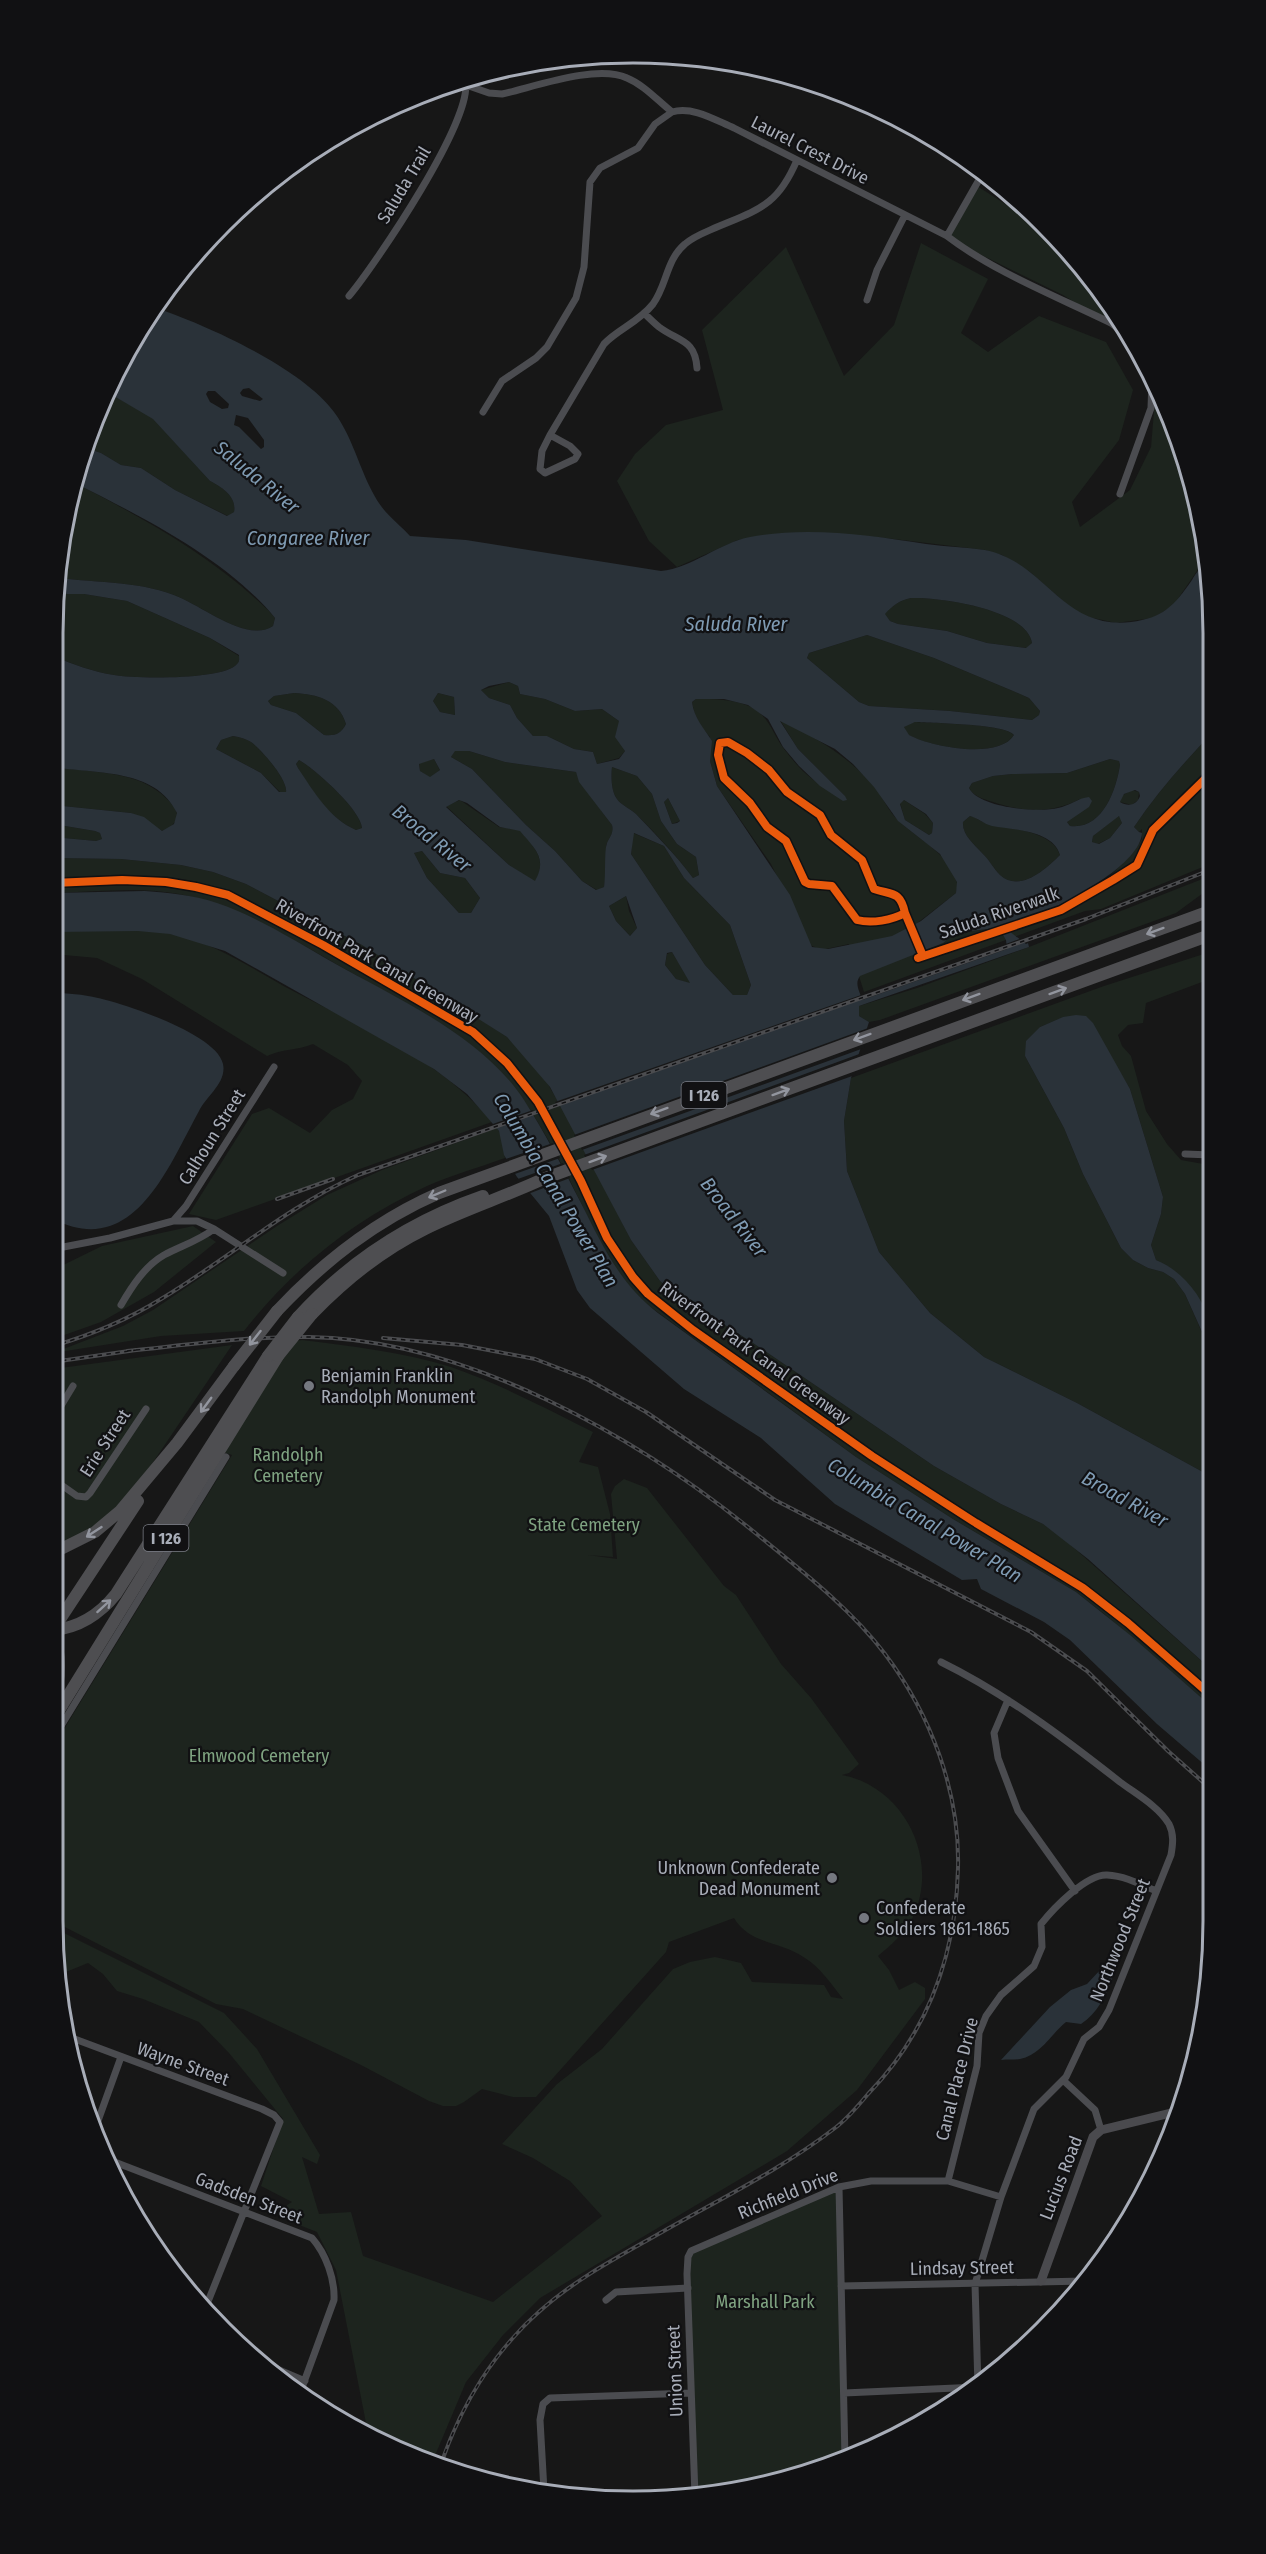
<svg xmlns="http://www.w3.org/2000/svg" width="1266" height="2554" viewBox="0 0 1266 2554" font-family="'Fira Sans Condensed',sans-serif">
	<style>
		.green { fill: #1d241e }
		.water { fill: #2a3239; fill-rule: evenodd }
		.pier { fill: #171717 }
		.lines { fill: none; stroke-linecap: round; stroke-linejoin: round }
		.street { stroke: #4b4c50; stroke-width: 7 }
		.secondary { stroke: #4a4a4e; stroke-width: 9 }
		.highway { stroke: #4e4e51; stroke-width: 12 }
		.rail-casing { stroke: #4b4c4f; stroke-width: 4 }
		.rail { stroke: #111113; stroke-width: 1.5; stroke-dasharray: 4.5; stroke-linecap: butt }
		.highway-bridge { stroke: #4e4e51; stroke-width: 12 }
		.cycleway-casing { stroke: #111113; stroke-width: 11 }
		.cycleway { stroke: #e8590c; stroke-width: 8 }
		.oneway { stroke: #92959e }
		.poi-dot { fill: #757880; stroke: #111113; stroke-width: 2 }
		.labels { text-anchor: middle; stroke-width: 4.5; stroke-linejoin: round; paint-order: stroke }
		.shield { fill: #111113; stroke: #7b7e86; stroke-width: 1.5 }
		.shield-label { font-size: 16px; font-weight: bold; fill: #a8adb8 }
		.street-label { font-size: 18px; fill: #a8adb8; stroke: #111113 }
		.poi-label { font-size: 18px; fill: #a8adb8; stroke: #111113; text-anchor: start }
		.park-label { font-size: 18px; fill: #7fa381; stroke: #111113 }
		.water-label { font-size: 20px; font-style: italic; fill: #7f9bb3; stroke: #111113 }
		.rim { fill: none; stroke: #a8adb8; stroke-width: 3 }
	</style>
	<rect width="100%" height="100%" fill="#171717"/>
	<path class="green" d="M977 186 1041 227 1093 279 1126 335 1063 295 945 237Z
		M921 243 988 279 961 333 988 352 1039 316 1106 342 1133 390 1119 440 1072 502 1080 527 1130 490 1151 447 1156 387 1169 411 1205 543 1203 560 1199 568 1173 606 1153 618 1116 623 1084 616 1071 608 1030 572 1002 555 985 550 877 537 781 534 738 540 677 567 649 541 617 481 635 454 666 425 723 410 702 330 786 247 844 376 894 325Z
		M107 392 153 418 210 481C222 487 237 497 234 512L228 516 175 490 141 468 121 465 101 453 86 448 97 411Z
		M75 483C145 519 212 556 269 611L275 618 273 626C249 643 204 608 181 598 144 581 98 583 58 578L64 519Z
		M56 594H84L127 601 210 638 239 656C239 659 240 661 237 664 225 680 135 679 114 675 94 672 72 664 53 656Z
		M911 598C939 597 1027 609 1032 643L1027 648 987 643 947 631 898 624 890 621 884 614C892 606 900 600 911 598Z
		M867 635 934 658 1013 691 1029 698 1040 711 1039 715 1032 720 950 711 869 706 859 702 807 658 809 653Z
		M509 682 518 686 520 694 545 699 575 711 602 709 619 721 625 751 619 758 597 764 593 752 574 749 547 736H533L517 718 510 705 489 698 481 690Z
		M294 693C317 694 339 700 346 724 341 734 335 736 324 735L296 713 271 705 268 701 274 696Z
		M438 693 454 697 455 715 440 712 433 701Z
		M696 699C713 699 730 699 746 705 768 712 772 733 784 749 803 774 816 785 845 796L798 749 780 720C787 722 794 727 800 730 829 746 852 761 874 786 883 797 888 811 898 820 914 837 966 863 956 893L916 924 940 944 955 933 998 928 1050 911 1097 884 1112 874 1131 855 1142 839V829L1139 832 1134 827C1156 794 1182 765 1209 736L1210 864 1101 909 1085 911 864 992 849 944 821 950 810 945 771 864 717 786 710 761V737C701 727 694 716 692 702Z
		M915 722C933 723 1005 724 1014 735 999 760 931 747 908 735L904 727 906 724Z
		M233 736C240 737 246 739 251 742 262 750 288 780 286 792H280L261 773 216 749 221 740Z
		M455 750 469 751 505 762 576 772 580 782 612 825 613 831 606 845 607 870 604 887 597 890 582 881 555 851 526 825 472 769 451 757Z
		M434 759 440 770 430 778 420 771 419 763Z
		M1110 759 1119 761 1120 765C1116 791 1102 830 1070 826L1067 822 1080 799C1051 814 1023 812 993 802 984 799 974 797 969 788L972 783 993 776 1012 774 1067 773Z
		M299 760C315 769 361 810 362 828L356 830C329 818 313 793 298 768L296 764Z
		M53 767C90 773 139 769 168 800 172 804 177 809 177 815 176 824 169 829 162 831L131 813 53 805Z
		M612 767 637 776 652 794 661 821 677 844 696 857 699 875 693 878C675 854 657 835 636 814 631 809 621 805 617 799 611 791 611 776 612 767Z
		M1132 790 1139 792 1138 800 1132 805 1120 802 1121 796Z
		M668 798 680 821 672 824 664 802Z
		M460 800 499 827 520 830C534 848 548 858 535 882L509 865 446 806Z
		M904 800 925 814 933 823 932 833 929 835 905 820 900 803Z
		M970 816C976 817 978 820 983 822 1004 829 1052 829 1060 855 1046 869 1020 893 1000 875 993 868 989 859 982 853 974 844 962 835 963 822Z
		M1118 816 1121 817 1122 823 1110 838 1098 844 1092 842 1093 836Z
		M53 824 95 831 100 833 102 839 96 841 53 837Z
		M633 833 664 846 684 878 730 925 751 985 747 995H733L705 965 631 854Z
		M422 851 440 873 465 878 480 898 471 913H459L427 878 414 853Z
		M53 858 121 859 181 865 213 872 246 884 362 945 465 1009 507 1037 543 1076 572 1125 631 1240 660 1281 673 1292 753 1343 934 1466 1001 1504 1043 1524 1065 1540 1213 1671V1708L1103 1613 1076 1592 953 1519 856 1457 641 1300C614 1274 598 1238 582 1205 564 1168 545 1131 522 1098 482 1039 412 1007 352 973 297 942 242 907 179 894 139 886 94 892 53 893Z
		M1210 876V888L1176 913 880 1020 869 1022 859 1016V1006L917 988 1029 947Z
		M626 896 629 911 637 928 630 936 616 921 609 906Z
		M57 931C93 931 136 927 171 934 219 944 253 970 295 992 364 1028 442 1061 492 1122L216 1220 189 1214 252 1114 269 1108 310 1133 332 1110 353 1099 362 1081 348 1065 313 1044C295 1051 285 1048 267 1056L142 979 97 958 53 954V932Z
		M672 952 691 984 676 979 665 965 667 954Z
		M1210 952V979L1146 1003 1143 1023 1128 1025 1118 1035 1122 1046 1131 1056 1146 1111 1167 1144 1181 1160 1209 1165 1211 1326C1200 1300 1182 1271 1156 1260L1151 1245 1161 1214 1163 1197 1130 1089 1114 1062 1064 1017 1040 1027 1025 1056 1064 1128 1083 1174 1121 1248 1133 1260 1148 1268 1163 1272 1174 1279 1185 1294 1211 1353 1212 1477 1077 1403 984 1357 930 1313 879 1252 847 1171 844 1121 851 1078 1104 986Z
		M497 1128 502 1137 505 1158C480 1167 452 1175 427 1186 354 1220 294 1267 244 1331L161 1336 53 1353 123 1326 153 1310 277 1226 327 1195 382 1170Z
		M193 1226 216 1242 154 1292 101 1322 53 1339V1270L102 1246Z
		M302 1340C351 1346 403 1352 451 1367 500 1384 547 1409 593 1432L579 1462 598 1467 610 1514 613 1557 588 1555 617 1559 611 1494 615 1486 624 1479 647 1488 724 1586 736 1595 781 1664 811 1698 859 1764 849 1773 842 1775C905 1787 941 1861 912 1919 904 1934 891 1945 878 1956L889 1970 899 1990 915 1982 925 1988V1999L857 2090 787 2151 540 2298 503 2335 466 2382 434 2458 365 2432 367 2428 336 2270 317 2232 284 2219 287 2205 292 2202 261 2186 283 2119 229 2053 199 2022 143 1999 117 1991 103 1974 88 1963 61 1974 54 1928 224 2013 257 2049 320 2155 317 2164 302 2157 319 2214 351 2212 363 2256 493 2302 602 2216 570 2181 533 2158 502 2144 557 2084 602 2049 673 1969 690 1962 715 1957 741 1963 752 1982 824 1985 831 1997 843 1999C831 1984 821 1968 805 1958 781 1941 750 1945 734 1918L669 1942 666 1952 536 2097H513L482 2089 464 2102 456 2106H443L429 2101 361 2065 243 2009 216 2004 53 1921V1747L232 1455 223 1452 269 1374 295 1341Z
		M232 1345 133 1492 96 1526 53 1549V1369Z
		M839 2187 845 2459C797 2476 746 2497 695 2496L688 2341 691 2251Z"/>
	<path class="water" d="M153 307C205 324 302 368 334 412 355 440 361 478 381 506 389 517 401 526 410 536L466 540 661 571C692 568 719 543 750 537 807 526 870 535 926 544 946 547 966 547 985 550 1046 562 1061 630 1131 622 1163 618 1174 606 1192 580 1195 574 1201 568 1203 561 1204 555 1203 549 1205 543L1208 557 1209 736C1182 765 1156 794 1134 827L1139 832 1142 833C1140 864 1073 898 1048 911 1036 918 1021 919 1008 924L1009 931 1026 944 1028 943 1029 947 859 1006V1016L869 1022 851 1078 844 1121 847 1171 879 1252 930 1313 984 1357 1077 1403 1212 1477 1213 1671 1088 1559 1043 1524 1001 1504 934 1466 753 1343 673 1292 660 1281 631 1240 550 1087 507 1037 362 945 246 884 213 872 181 865 121 859 53 858V837L96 841 102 839 100 833 95 831 53 824V805L131 813 144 817 162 831 174 824 177 813C156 768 94 774 53 767V656C72 664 94 672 114 675 135 679 225 680 237 664 240 661 239 659 239 655L210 638 127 601 84 594H56L58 578C98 583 144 581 181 598 204 608 249 643 273 626L275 618C227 559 142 517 75 483L86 448 101 453 121 465 141 468 175 490 227 516 234 512C237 497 222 487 210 481L153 419 107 392ZM249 388 263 399 260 401 242 396 240 393 243 389ZM208 391H215L229 404 228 408 222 409 210 402 206 394ZM236 415 248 418 264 440V447L261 449 239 427 234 425ZM911 598C939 597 1027 609 1032 643L1026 648 987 643 947 631 898 624 890 621 885 614C892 606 900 600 911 598ZM867 635 934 658 1013 691 1029 698 1040 711 1039 715 1032 720 950 711 869 706 859 702 807 658 809 653ZM509 682 518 686 520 694 545 699 575 711 602 709 619 721 615 737 625 751 619 759 597 764 593 752 574 749 547 736H533L517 718 510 705 489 698 481 690 489 686ZM294 693C317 694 339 700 346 724 341 734 335 736 324 735L296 713 271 705 268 701 274 696ZM438 693 454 697 455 715 440 712 433 701ZM696 699H724L748 705 768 719 783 747 799 766 820 786 843 801 847 800 845 796 798 749 780 721 835 749 853 764 874 787 898 821 940 854 957 882 956 893 921 921 892 936 828 949 812 947 790 895 717 786 710 761 712 741C704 728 694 718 692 702ZM915 722C933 723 1006 724 1014 735 999 760 931 747 909 735L904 727ZM233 736C240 737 246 739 251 742 262 750 288 780 286 792H279L261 773 216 749 221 740ZM455 751H469L505 762 576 772 579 782 612 825C614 833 610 836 607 843 604 851 606 875 604 887L596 890 582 881 555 851 526 825 472 769 451 757ZM434 759 440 770 430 777 420 771 419 764ZM1110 759 1119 761 1120 765C1116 791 1102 830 1070 826L1067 822 1089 807 1092 801 1089 797C1078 798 1069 806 1058 808 1039 813 979 808 969 788L972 783 993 776 1012 774 1067 773ZM299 760C315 769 361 810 362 828L356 830C329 818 314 792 298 768L296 764ZM612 767 637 776 652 794 661 821 677 844 696 857 699 875 693 878C675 854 656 835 636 814 631 809 621 805 617 799 611 791 611 776 612 767ZM1135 790 1139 792 1140 796C1137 805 1128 807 1120 802L1124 794ZM668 798 680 821 677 823 672 824 664 802ZM459 800 467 803 500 827 520 831C534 848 548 858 535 881L509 865 446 807ZM904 800 926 814 933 823 932 833 929 835 905 820 900 804ZM970 816C978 818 984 824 992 826 1013 830 1053 830 1060 855 1046 869 1020 893 1000 875 993 868 989 859 982 853 974 844 962 835 963 822ZM1119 816 1122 823 1110 838 1099 844 1092 842 1093 836ZM634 833 664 846 684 878 730 925 751 985 747 995H733L705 965 631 854ZM422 851 440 873 465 878 480 898 471 913H459L427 878 414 853ZM626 896 637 928 630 936 616 921 609 906ZM996 928H999L1006 940 1007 949 862 1000C860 991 854 984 860 976L943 943 955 933ZM672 952 690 983 676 979 665 965 667 953Z
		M145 891C169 893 194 895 217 903 258 917 297 942 334 963 398 999 482 1036 524 1100 545 1133 563 1168 581 1203 603 1246 619 1283 658 1313L856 1457 953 1519 1076 1592 1130 1635 1213 1708V1772L1157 1724 1070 1640 1044 1622 981 1589 977 1579 962 1580 835 1504 761 1438 684 1389 590 1308 577 1290 549 1216 517 1177 504 1155 499 1131 467 1094 434 1069 225 951 170 934 138 931 53 932V893Z
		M53 992C67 994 83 994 98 998 125 1004 217 1034 223 1064 227 1083 206 1096 199 1111 168 1167 134 1260 53 1219Z
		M1076 1015 1086 1016 1093 1023 1130 1089 1163 1197 1161 1214 1151 1245 1156 1260C1183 1271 1202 1296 1211 1324 1213 1332 1211 1344 1211 1352L1185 1294 1174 1279 1163 1272 1148 1268 1133 1260 1121 1248 1083 1174 1064 1128 1025 1056 1026 1041 1040 1027 1063 1017Z
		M1101 1969H1106L1113 1976C1107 1994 1097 2014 1081 2024L1066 2022C1051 2034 1041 2055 1020 2059 1014 2060 1007 2059 1001 2060L1050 2007 1071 1990 1087 1984Z"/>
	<path class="pier" d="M1022 938 1029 940 557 1106 555 1102 864 994V996Z
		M871 1027 864 1048 582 1150 574 1135Z
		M862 1053 855 1075 592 1170 584 1155Z
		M533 1110 536 1113 493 1128 490 1125Z
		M553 1143 560 1158 512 1175 503 1160Z
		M563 1163 570 1178 528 1194 515 1180Z"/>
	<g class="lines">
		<path class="street" d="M466 85 489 93 502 94C534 87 596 64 627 78 644 85 657 100 672 112 693 106 715 120 734 128L947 236C994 272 1058 297 1111 323L1125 334
			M980 178 1006 192
			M947 236 984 171
			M349 296C375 265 476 116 465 80
			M867 300 877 270 905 215
			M644 313C649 318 654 323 659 327 679 342 695 339 697 368
			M483 412 502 381 536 358 547 347 576 298 584 267 590 182 600 168 638 148 655 124 672 112
			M550 435 604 344C618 329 639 322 653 304 667 285 666 260 685 244 694 236 706 232 717 227 760 209 778 205 797 160
			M550 435 570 446 578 454 575 459 545 473 540 469 542 451Z
			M1120 494 1151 408 1152 381
			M1185 1154 1211 1155
			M173 1221 186 1206 274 1067
			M53 1249 110 1238 173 1221H197L214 1229 283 1273
			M121 1305C132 1286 145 1266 164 1255 181 1246 198 1241 214 1229
			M53 1419 73 1386
			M53 1479 77 1496 86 1497 90 1493 146 1409
			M941 1662C1006 1694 1064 1738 1120 1782 1136 1794 1158 1806 1169 1824 1174 1834 1173 1844 1171 1855L1109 2010 1099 2027 1084 2039 1066 2077 1034 2109 1001 2197 975 2284 978 2387
			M1008 1700 994 1733 998 1758 1018 1811 1075 1891
			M53 1739 226 1457
			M72 2038 262 2109 274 2115 280 2122 205 2309
			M1063 2080 1095 2110 1101 2130
			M95 2129 121 2057
			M112 2161 312 2238C326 2254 335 2279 334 2300L300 2393
			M948 2181 977 2066 979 2033 986 2016 1001 1995 1034 1966 1042 1947 1041 1924C1053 1909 1086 1874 1107 1875 1125 1876 1140 1884 1156 1891
			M839 2187 845 2459
			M841 2286 1084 2281
			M606 2300 616 2292 688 2288
			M251 2358 305 2381
			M844 2393 978 2387
			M544 2491 540 2420 543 2404 550 2398 691 2393
			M695 2496 687 2274 688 2257 691 2251 839 2187 871 2181H948L1001 2197
			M705 2496H710"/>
		<path class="secondary" d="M1041 2281 1093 2137 1101 2130 1179 2111"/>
		<path class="highway" d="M277 1311C324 1261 375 1221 439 1193L1210 911
			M312 1314C345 1280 382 1250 425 1229 463 1210 504 1197 543 1179L1210 935
			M298 1317C350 1260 411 1221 483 1196
			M53 1553 95 1532 120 1511 177 1443 234 1366
			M53 1630C78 1628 100 1614 116 1594L268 1356
			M53 1630 138 1501
			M53 1704C60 1681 62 1656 53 1632
			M53 1720 278 1356"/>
		<defs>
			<path id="rail" d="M277 1199 333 1179
				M383 1338 462 1345 535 1359 587 1379 646 1412 775 1500 1031 1632 1087 1671 1168 1751 1213 1791
				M53 1346C91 1335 127 1320 161 1299 228 1259 286 1207 358 1175L1086 919 1210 870
				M127 1351C187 1345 249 1336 309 1337 466 1339 640 1438 759 1536 802 1571 851 1609 885 1654 931 1715 960 1792 958 1868 956 1954 928 2032 868 2094 858 2106 847 2119 835 2128 782 2169 720 2199 662 2232 620 2256 577 2278 541 2310 495 2350 462 2404 442 2461
				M53 1362 136 1350"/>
		</defs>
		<use href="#rail" class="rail-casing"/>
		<use href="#rail" class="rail"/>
		<path class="highway-bridge" d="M268 1356 298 1317
			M278 1356 312 1314
			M234 1366 277 1311"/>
		<defs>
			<path id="cycleway" d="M53 883 122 880 166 882 196 887 228 895 323 945 473 1032 507 1063 538 1102 581 1181 607 1238 633 1277 648 1294 693 1330 872 1456 976 1523 1083 1588 1128 1623 1213 1697
				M905 913C900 890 891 895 874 889L862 860 831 835 820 815 787 792 769 770 747 753 728 742 720 743 718 755 724 778 750 803 767 827 786 841 805 882 809 884 832 886 857 920C872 924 892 920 905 913L923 956
				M918 958 1061 910 1113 880 1137 865 1153 830 1209 775"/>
		</defs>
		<use href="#cycleway" class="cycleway-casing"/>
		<use href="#cycleway" class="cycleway"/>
	</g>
	<defs><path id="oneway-shaft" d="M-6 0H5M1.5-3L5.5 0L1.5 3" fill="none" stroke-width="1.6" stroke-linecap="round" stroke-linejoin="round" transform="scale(1.5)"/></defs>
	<g class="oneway">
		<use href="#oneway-shaft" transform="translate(1155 931) rotate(160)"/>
		<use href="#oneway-shaft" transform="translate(1058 991) rotate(-20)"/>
		<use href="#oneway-shaft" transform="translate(971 997) rotate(160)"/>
		<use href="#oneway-shaft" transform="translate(862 1037) rotate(160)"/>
		<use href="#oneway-shaft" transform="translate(781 1092) rotate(-20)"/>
		<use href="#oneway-shaft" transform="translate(659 1111) rotate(160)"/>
		<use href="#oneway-shaft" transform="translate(598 1159) rotate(-20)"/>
		<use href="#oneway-shaft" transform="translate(437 1194) rotate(157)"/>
		<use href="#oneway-shaft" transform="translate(255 1338) rotate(128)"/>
		<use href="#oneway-shaft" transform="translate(206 1405) rotate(126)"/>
		<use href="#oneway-shaft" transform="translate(94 1532) rotate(147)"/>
		<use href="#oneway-shaft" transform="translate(104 1606) rotate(-42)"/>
	</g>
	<g class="poi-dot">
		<circle cx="309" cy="1386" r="6"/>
		<circle cx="832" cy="1878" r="6"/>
		<circle cx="864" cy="1918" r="6"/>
	</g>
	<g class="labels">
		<g class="shield">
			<rect x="681.5" y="1082" width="45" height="26" rx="4.5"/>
			<rect x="143.5" y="1525" width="45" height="26" rx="4.5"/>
		</g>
		<g class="shield-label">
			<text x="704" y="1101">I 126</text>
			<text x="166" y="1544">I 126</text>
		</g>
		<g class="street-label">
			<text transform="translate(810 150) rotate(27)" y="6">Laurel Crest Drive</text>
			<text transform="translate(404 185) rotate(-59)" y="6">Saluda Trail</text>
			<text transform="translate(999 913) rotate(-19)" y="6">Saluda Riverwalk</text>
			<text transform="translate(377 961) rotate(30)" y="6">Riverfront Park Canal Greenway</text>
			<text transform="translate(212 1137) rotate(-58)" y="6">Calhoun Street</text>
			<text transform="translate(755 1353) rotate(36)" y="6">Riverfront Park Canal Greenway</text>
			<text transform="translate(105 1443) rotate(-57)" y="6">Erie Street</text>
			<text transform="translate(1120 1940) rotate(-68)" y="6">Northwood Street</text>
			<text transform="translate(183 2064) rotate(20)" y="6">Wayne Street</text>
			<text transform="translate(957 2079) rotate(-76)" y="6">Canal Place Drive</text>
			<text transform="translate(1061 2178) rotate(-69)" y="6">Lucius Road</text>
			<text transform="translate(788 2194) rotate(-22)" y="6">Richfield Drive</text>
			<text transform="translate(249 2198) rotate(21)" y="6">Gadsden Street</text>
			<text transform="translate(962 2268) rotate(-1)" y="6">Lindsay Street</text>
			<text transform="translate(675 2371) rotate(-92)" y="6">Union Street</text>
		</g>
		<g class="poi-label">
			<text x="321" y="1382">Benjamin Franklin<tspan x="321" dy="21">Randolph Monument</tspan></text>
			<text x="820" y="1874" text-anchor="end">Unknown Confederate<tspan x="820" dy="21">Dead Monument</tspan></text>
			<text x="876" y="1914">Confederate<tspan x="876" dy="21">Soldiers 1861-1865</tspan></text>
		</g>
		<g class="park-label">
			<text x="288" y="1461">Randolph<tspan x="288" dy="21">Cemetery</tspan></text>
			<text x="584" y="1531">State Cemetery</text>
			<text x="259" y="1762">Elmwood Cemetery</text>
			<text x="765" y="2308">Marshall Park</text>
		</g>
		<g class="water-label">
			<text transform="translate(257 477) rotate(39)" y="7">Saluda River</text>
			<text x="308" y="545">Congaree River</text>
			<text x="736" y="631">Saluda River</text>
			<text transform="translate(432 838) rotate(39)" y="7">Broad River</text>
			<text transform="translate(556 1190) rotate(59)" y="7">Columbia Canal Power Plan</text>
			<text transform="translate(734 1217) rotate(52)" y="7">Broad River</text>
			<text transform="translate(1125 1499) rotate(29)" y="7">Broad River</text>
			<text transform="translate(925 1520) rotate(31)" y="7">Columbia Canal Power Plan</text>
		</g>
	</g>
	<path d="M0 0H1266V2554H0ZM633 63H633A570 570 0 0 1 1203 633V1921A570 570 0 0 1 633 2491H633A570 570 0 0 1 63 1921V633A570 570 0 0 1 633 63Z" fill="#111113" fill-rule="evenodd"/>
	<path class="rim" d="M633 63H633A570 570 0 0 1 1203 633V1921A570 570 0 0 1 633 2491H633A570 570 0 0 1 63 1921V633A570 570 0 0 1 633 63Z"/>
</svg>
